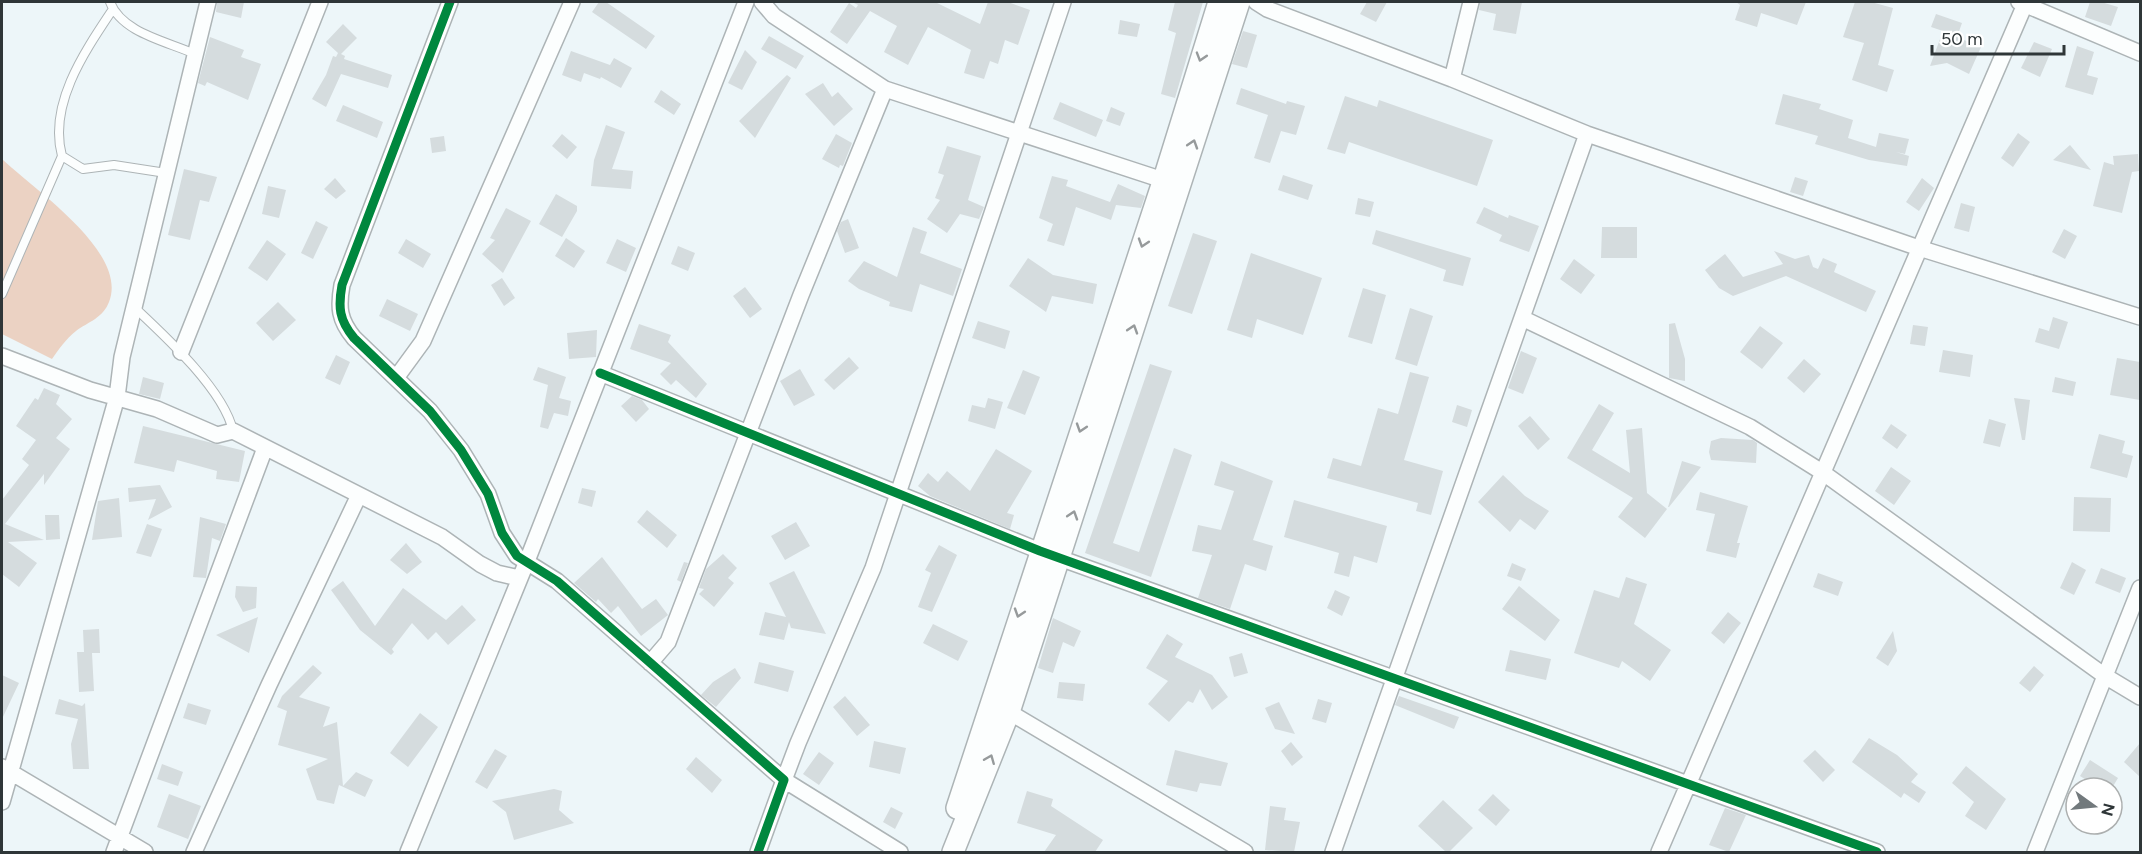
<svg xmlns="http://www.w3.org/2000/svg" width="2142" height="854" viewBox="0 0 2142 854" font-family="Figtree,sans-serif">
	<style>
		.forest { fill: #ebd2c3 }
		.building { fill: #d5dcde }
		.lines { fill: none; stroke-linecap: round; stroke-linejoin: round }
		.lane-casing { stroke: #adb4b6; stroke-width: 10 }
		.street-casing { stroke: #adb4b6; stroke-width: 18 }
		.secondary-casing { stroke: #adb4b6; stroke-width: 24 }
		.lane { stroke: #fcfefe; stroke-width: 8 }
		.street { stroke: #fcfefe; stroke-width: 15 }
		.secondary { stroke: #fcfefe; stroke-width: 21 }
		.cycleway-casing { stroke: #fff; stroke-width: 13 }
		.cycleway { stroke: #00873e; stroke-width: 9 }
		.oneway { stroke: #969a9b }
	</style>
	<rect width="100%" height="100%" fill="#edf6f9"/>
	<path class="forest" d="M2 159C32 188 129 252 109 302 103 318 88 322 76 331 66 339 59 349 52 359L2 334Z"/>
	<path class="building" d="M217 2H244L241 18 216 12Z
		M599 2H606L655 36 646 49 592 12Z
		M852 2H935L980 24 988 2H1008L1030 10 1018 45 1005 40 998 64 990 61 984 79 964 73 971 50 928 27 908 65 884 52 897 26 870 11 847 44 830 32 849 3 856 8 858 5Z
		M1175 2H1203L1175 98 1161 94 1176 33 1168 30Z
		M1367 2H1387L1376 22 1360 14Z
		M1480 2H1522L1516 34 1493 30 1496 14 1479 10Z
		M1736 2H1806L1797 25 1761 13 1757 27 1735 20 1740 5Z
		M1855 2H1871L1893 8 1878 65 1894 70 1887 92 1852 80 1864 43 1843 37Z
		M2090 2H2101L2118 7 2111 26 2085 17Z
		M1936 14 1962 23 1957 37 1981 47 1969 74 1947 63 1930 66 1943 31 1931 27Z
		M1120 20 1140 24 1137 37 1118 34Z
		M343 24 357 38 341 54 345 56 344 59 392 75 388 88 341 74 326 107 312 99 326 75 333 56 336 57 338 53 326 42Z
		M1243 31 1257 35 1247 68 1232 64Z
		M769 36 804 56 796 69 761 49Z
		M210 37 244 50 241 57 261 64 248 100 207 82 205 86 198 83Z
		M2034 42 2052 49 2040 77 2021 68Z
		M2077 46 2094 52 2087 75 2098 78 2093 95 2065 87Z
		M745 50 757 62 742 90 728 83Z
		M571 51 610 65 614 58 632 68 621 88 601 77 600 79 584 73 581 82 562 75Z
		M787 75 791 78 755 138 739 121Z
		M823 83 832 97 838 92 853 109 834 126 805 94Z
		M1241 88 1286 104 1287 101 1305 106 1296 135 1281 131 1270 163 1254 158 1268 115 1236 104Z
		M661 90 681 104 674 115 654 102Z
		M1783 94 1821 104 1819 109 1853 120 1848 138 1876 147 1879 133 1909 139 1905 154 1896 152 1909 156 1907 166 1869 160 1815 144 1818 136 1775 124Z
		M1345 96 1377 107 1379 100 1493 140 1477 186 1349 142 1345 154 1327 149Z
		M1060 102 1103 120 1096 137 1053 119Z
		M343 105 383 122 377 138 336 121Z
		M1111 107 1125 113 1120 126 1106 121Z
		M606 125 625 132 612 169 633 171 631 189 591 186 594 160Z
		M2018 133 2030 142 2013 167 2001 158Z
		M562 134 577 147 567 159 552 146Z
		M836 134 852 143 843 166 840 165 839 168 822 159Z
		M444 136 446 151 432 153 430 138Z
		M2070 145 2091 170 2053 160Z
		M947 146 981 156 968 200 984 207 979 219 960 214 947 233 927 219 940 200 935 198 944 175 938 173Z
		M2138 154 2139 171 2132 172 2122 213 2093 206 2104 162 2114 165 2113 156Z
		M184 169 217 177 209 202 200 200 190 240 168 235Z
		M1283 175 1313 185 1308 200 1278 190Z
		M1052 176 1068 180 1066 186 1110 202 1118 184 1145 196 1141 208 1116 205 1111 220 1076 207 1064 246 1047 241 1053 224 1039 218Z
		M1795 177 1808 181 1803 196 1790 192Z
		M335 178 346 191 336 199 324 189Z
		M1922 178 1934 188 1919 211 1906 202Z
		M268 186 286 190 279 218 262 214Z
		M556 194 577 206V211L562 237 539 224Z
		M1358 198 1374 202 1370 217 1355 214Z
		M1961 203 1975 207 1969 232 1954 228Z
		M1484 207 1508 218 1509 215 1539 226 1529 252 1499 241 1502 235 1476 223Z
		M506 208 531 221 503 273 482 254 495 240 490 238Z
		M848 219 859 248 845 253 837 231 841 222Z
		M316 221 328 227 313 259 301 253Z
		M913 227 927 232 920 253 962 269 953 296 920 284 912 312 889 306 890 302 859 289 848 281 864 261 897 277Z
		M1602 227H1637V258H1601Z
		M2064 229 2077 236 2065 259 2052 252Z
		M1376 230 1471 258 1463 286 1443 281 1446 270 1372 244Z
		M1193 233 1217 241 1192 314 1168 306Z
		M566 238 585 251 574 268 555 256Z
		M406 239 431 254 423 268 398 253Z
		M617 239 636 248 626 272 606 263Z
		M267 240 286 254 267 281 248 268Z
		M678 246 695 253 688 271 671 264Z
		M1774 251 1795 259 1809 255 1813 267 1818 269 1823 258 1837 264 1834 272 1876 291 1866 312 1786 276 1733 296 1719 288 1705 270 1725 254 1743 277 1783 264Z
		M1251 253 1322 278 1303 335 1257 319 1252 338 1227 330Z
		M1028 258 1053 275 1097 284 1093 304 1052 296 1046 312 1009 286Z
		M1574 259 1595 275 1581 294 1560 279Z
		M502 278 515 298 504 306 491 285Z
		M745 287 762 309 750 318 733 296Z
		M1363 288 1386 295 1372 344 1348 337Z
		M387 299 418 314 410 331 379 316Z
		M278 302 296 320 273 341 256 323Z
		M1410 308 1433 316 1417 366 1395 359Z
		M2053 317 2068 322 2059 349 2035 342 2039 328 2049 331Z
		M978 321 1010 331 1005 349 972 338Z
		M1675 323 1685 359V381L1669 378V324Z
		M639 324 671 335 668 342 707 384 696 398 676 380 671 385 660 374 671 363 630 349Z
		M1913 325 1928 327 1925 346 1910 344Z
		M1760 326 1783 343 1762 369 1740 352Z
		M597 330 596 357 569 359 567 333Z
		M1943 350 1973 355 1970 377 1939 372Z
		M1521 351 1537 358 1523 394 1508 388Z
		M336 355 350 362 340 385 325 378Z
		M849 357 859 368 834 390 824 380Z
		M2117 358 2140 362V400L2110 395Z
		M1804 359 1821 374 1804 393 1787 378Z
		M1150 364 1172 371 1113 543 1139 552 1174 448 1192 455 1151 577 1085 553Z
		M538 367 566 377 559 398 571 401 568 416 554 413 548 429 540 427 548 385 533 380Z
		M800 369 815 395 794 406 780 381Z
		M1023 370 1040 377 1025 415 1007 408Z
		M1410 372 1429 377 1404 460 1443 471 1431 515 1416 511 1418 503 1327 478 1333 458 1361 466 1378 408 1398 414Z
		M143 377 164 383 160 399 139 394Z
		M2055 377 2076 382 2073 396 2052 392Z
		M44 388 60 395 56 404 72 419 56 438 70 449 44 485V474L5 524 44 540 8 542 37 563 19 587 2 574V500L29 465 22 459 36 440 16 426 35 398 38 400Z
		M632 396 642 400 649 409 636 422 621 406Z
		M988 398 1003 402 995 429 968 421 972 405 985 408Z
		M2014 398 2030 400 2025 440H2022Z
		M1599 404 1614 413 1592 450 1630 473 1626 430 1642 428 1647 493 1667 509 1645 538 1618 517 1633 498 1567 458Z
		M1457 405 1472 410 1467 427 1452 422Z
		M1530 416 1550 439 1538 450 1518 426Z
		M1989 419 2006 424 2000 447 1983 443Z
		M1891 424 1907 435 1897 449 1882 438Z
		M143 426 245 451 239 482 216 479 217 471 177 460 174 472 134 463Z
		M2099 434 2125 441 2122 453 2133 456 2127 478 2090 468Z
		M1721 438 1753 440 1757 443 1756 463 1711 460 1709 452 1711 441Z
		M996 449 1032 471 1007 513 1014 515 1010 529 930 496 918 486 928 473 938 482 947 471 970 491Z
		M1221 461 1273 481 1253 540 1273 546 1266 571 1245 564 1230 609 1198 598 1212 555 1192 551 1198 525 1221 530 1234 491 1214 485Z
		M1682 461 1701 467 1669 507H1668Z
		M1891 467 1911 481 1894 505 1875 491Z
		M1503 475 1525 496 1549 511 1535 530 1520 519 1510 532 1478 502Z
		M160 485 172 507 148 520 156 499 129 502 128 488Z
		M582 488 596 491 592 507 578 503Z
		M1700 492 1748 506 1737 543H1740L1736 558 1706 551 1715 514 1696 510Z
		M2074 497 2111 498 2110 532 2073 531Z
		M119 498 122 537 92 540 98 501Z
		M1294 500 1387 526 1377 563 1354 556 1349 577 1334 573 1339 553 1284 537Z
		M647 510 677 535 667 548 637 522Z
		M45 515H59L60 539 46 540Z
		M200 517 226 524 220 541 212 538 206 578 193 577Z
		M796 522 810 546 785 560 771 536Z
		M147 524 162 529 151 557 136 553Z
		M406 543 422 562 407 574 390 560Z
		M939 545 957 555 932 612 918 607 931 573 925 570Z
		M723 554 737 568 728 578 734 583 714 607 699 594 704 589 699 588 706 569Z
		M602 557 642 609 656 599 668 615 641 636 618 606 611 613 598 599 596 602 574 583Z
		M684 562 688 563 681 582 677 580Z
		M2072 562 2086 570 2074 595 2060 588Z
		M1512 563 1526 569 1521 581 1507 576Z
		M2101 568 2126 578 2120 593 2095 583Z
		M794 571 826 634 791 628 789 622 784 640 759 635 765 612 786 617 769 583Z
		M1818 573 1843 582 1838 596 1813 587Z
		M1626 577 1647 584 1634 624 1671 650 1650 681 1622 661 1619 668 1574 653 1594 590 1619 598Z
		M343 581 375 626 403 588 446 620 462 605 476 620 448 645 436 632 428 640 412 623 392 649 394 652 391 655 360 630 331 590Z
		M236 586 257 587 256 608 243 612 235 597Z
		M1519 586 1560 620 1545 641 1502 609Z
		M1335 590 1350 597 1342 616 1327 608Z
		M1728 612 1741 623 1724 644 1711 633Z
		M258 617 249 653 216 635Z
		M1053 618 1081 631 1074 647 1063 642 1053 673 1038 668Z
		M933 624 968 641 958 661 923 643Z
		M99 629 100 653H92L94 691 79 692 77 652H84L83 630Z
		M1893 631 1897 651 1888 666 1876 658Z
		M1167 634 1183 644 1175 657 1212 675 1228 697 1212 710 1200 689 1193 703 1188 701 1169 722 1148 704 1168 681 1146 668Z
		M1510 650 1551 659 1546 680 1505 671Z
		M1242 653 1248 673 1234 677 1229 657Z
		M759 662 794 671 788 692 754 683Z
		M313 665 322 673 299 697 330 707 323 727 337 722 343 786 356 772 373 780 365 797 339 785 334 804 317 800 306 769 328 759 278 745 287 711 277 707 282 696Z
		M2034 666 2044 675 2030 692 2019 683Z
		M735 668 741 678 716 707 701 695 713 682Z
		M2 675 19 683 2 719Z
		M1059 682 1085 684 1083 701 1057 698Z
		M845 696 870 725 857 736 833 707Z
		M1399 696 1459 717 1454 729 1395 705Z
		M59 699 82 706 85 703 89 769H73L71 744 78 719 55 714Z
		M1318 699 1332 703 1326 723 1312 719Z
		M1279 702 1295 734 1275 729 1265 708Z
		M188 703 211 710 206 725 183 718Z
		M420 713 438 727 408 767 390 753Z
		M1869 738 1897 755 1918 774 1911 782 1926 792 1919 803 1904 793 1901 798 1852 762Z
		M874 741 906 748 900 774 869 767Z
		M1291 742 1303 757 1292 766 1281 751Z
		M2140 743V777L2124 762Z
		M495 749 507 756 487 789 475 782Z
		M1175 750 1228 763 1221 786 1200 783 1197 792 1166 785Z
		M1815 750 1835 770 1823 782 1803 761Z
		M819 752 834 763 819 785 803 774Z
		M696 757 722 780 712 793 686 769Z
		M2090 760 2118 778 2112 788H2099L2080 776Z
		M162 764 183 772 178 786 157 779Z
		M1966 766 2006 799 1986 830 1965 816 1974 802 1952 783Z
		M554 789 562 791 559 810 574 823 514 840 506 812 492 801Z
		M1027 791 1053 799 1051 806 1103 840 1095 852H1044L1056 835 1017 823Z
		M169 794 201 806 188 839 157 827Z
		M1493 794 1510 810 1496 826 1478 810Z
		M1443 800 1473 828 1449 852H1446L1418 826Z
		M1270 806 1286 808 1284 820 1300 822 1294 852 1265 850Z
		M891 807 903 813 895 829 883 822Z
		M1725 808 1746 815 1729 852 1709 845Z"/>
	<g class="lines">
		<defs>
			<path id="lane" d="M110 2C122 33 166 41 195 54
				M113 9C85 51 48 104 62 156L83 169 114 165 166 173
				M2 294 62 156
				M134 307C165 336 224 390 233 431"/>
			<path id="street" d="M450 2 342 285C338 307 339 320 354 338L430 411 461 450 488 494 502 533 517 556 557 581 784 780 758 852
				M762 2 774 16 885 89 1172 183
				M1256 2 1267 9 1452 79 1587 134 1919 248 2140 317
				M2019 2 2140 53
				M1452 79 1471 2
				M1522 318 1750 427 1822 472 2105 676 2140 697
				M181 352 320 2
				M2 356 90 390 157 409 217 435 233 431 442 537 480 564 497 573 519 578
				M600 373 1040 551 1877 852
				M396 378 423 341 572 2
				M650 663 668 642 801 295 885 89
				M1009 712 1245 852
				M2 767 145 852
				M2 802 117 397 122 357 208 2
				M114 852 265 448
				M194 852 269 685 359 495
				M408 852 527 561 746 2
				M900 852 784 780 798 743 873 568 1063 2
				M1333 852 1587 134
				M1659 852 2026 2
				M2035 852 2140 588"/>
			<path id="secondary" d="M957 808 1164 179 1219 2
				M953 852 1009 712 1239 2"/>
		</defs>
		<use href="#lane" class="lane-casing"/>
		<use href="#street" class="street-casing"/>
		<use href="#secondary" class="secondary-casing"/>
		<use href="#lane" class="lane"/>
		<use href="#street" class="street"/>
		<use href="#secondary" class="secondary"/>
		<defs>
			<path id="cycleway" d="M450 2 342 285C338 307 339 320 354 338L430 411 461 450 488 494 502 533 517 556 557 581 784 780 758 852
				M600 373 1040 551 1877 852"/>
		</defs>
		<use href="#cycleway" class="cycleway-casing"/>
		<use href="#cycleway" class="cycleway"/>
	</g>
	<defs><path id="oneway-chevron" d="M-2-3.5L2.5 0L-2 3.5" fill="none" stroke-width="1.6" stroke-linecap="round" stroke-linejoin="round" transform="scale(1.5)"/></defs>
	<g class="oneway">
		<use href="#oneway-chevron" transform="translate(1201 57) rotate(107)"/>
		<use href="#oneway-chevron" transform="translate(1193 144) rotate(-72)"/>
		<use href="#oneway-chevron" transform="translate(1143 243) rotate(108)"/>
		<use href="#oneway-chevron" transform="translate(1133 329) rotate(-72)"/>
		<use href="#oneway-chevron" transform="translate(1081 428) rotate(108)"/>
		<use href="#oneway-chevron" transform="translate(1073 515) rotate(-72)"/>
		<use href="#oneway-chevron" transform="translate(1019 613) rotate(108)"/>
		<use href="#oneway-chevron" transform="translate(990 759) rotate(-68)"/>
	</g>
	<rect width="2142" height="854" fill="none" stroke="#2f3638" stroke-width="6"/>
	<g transform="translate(2094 806) rotate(105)"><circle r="28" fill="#ffffff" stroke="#acafaf" stroke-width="1.5"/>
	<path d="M0-4.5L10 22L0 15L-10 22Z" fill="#72797c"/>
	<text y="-9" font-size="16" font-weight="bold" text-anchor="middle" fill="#2f3638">N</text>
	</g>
	<path d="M1932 45v9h132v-9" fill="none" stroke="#2f3638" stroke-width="3"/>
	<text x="1941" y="45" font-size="18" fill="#2f3638" stroke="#ffffff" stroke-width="4.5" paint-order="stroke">50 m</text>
</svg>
